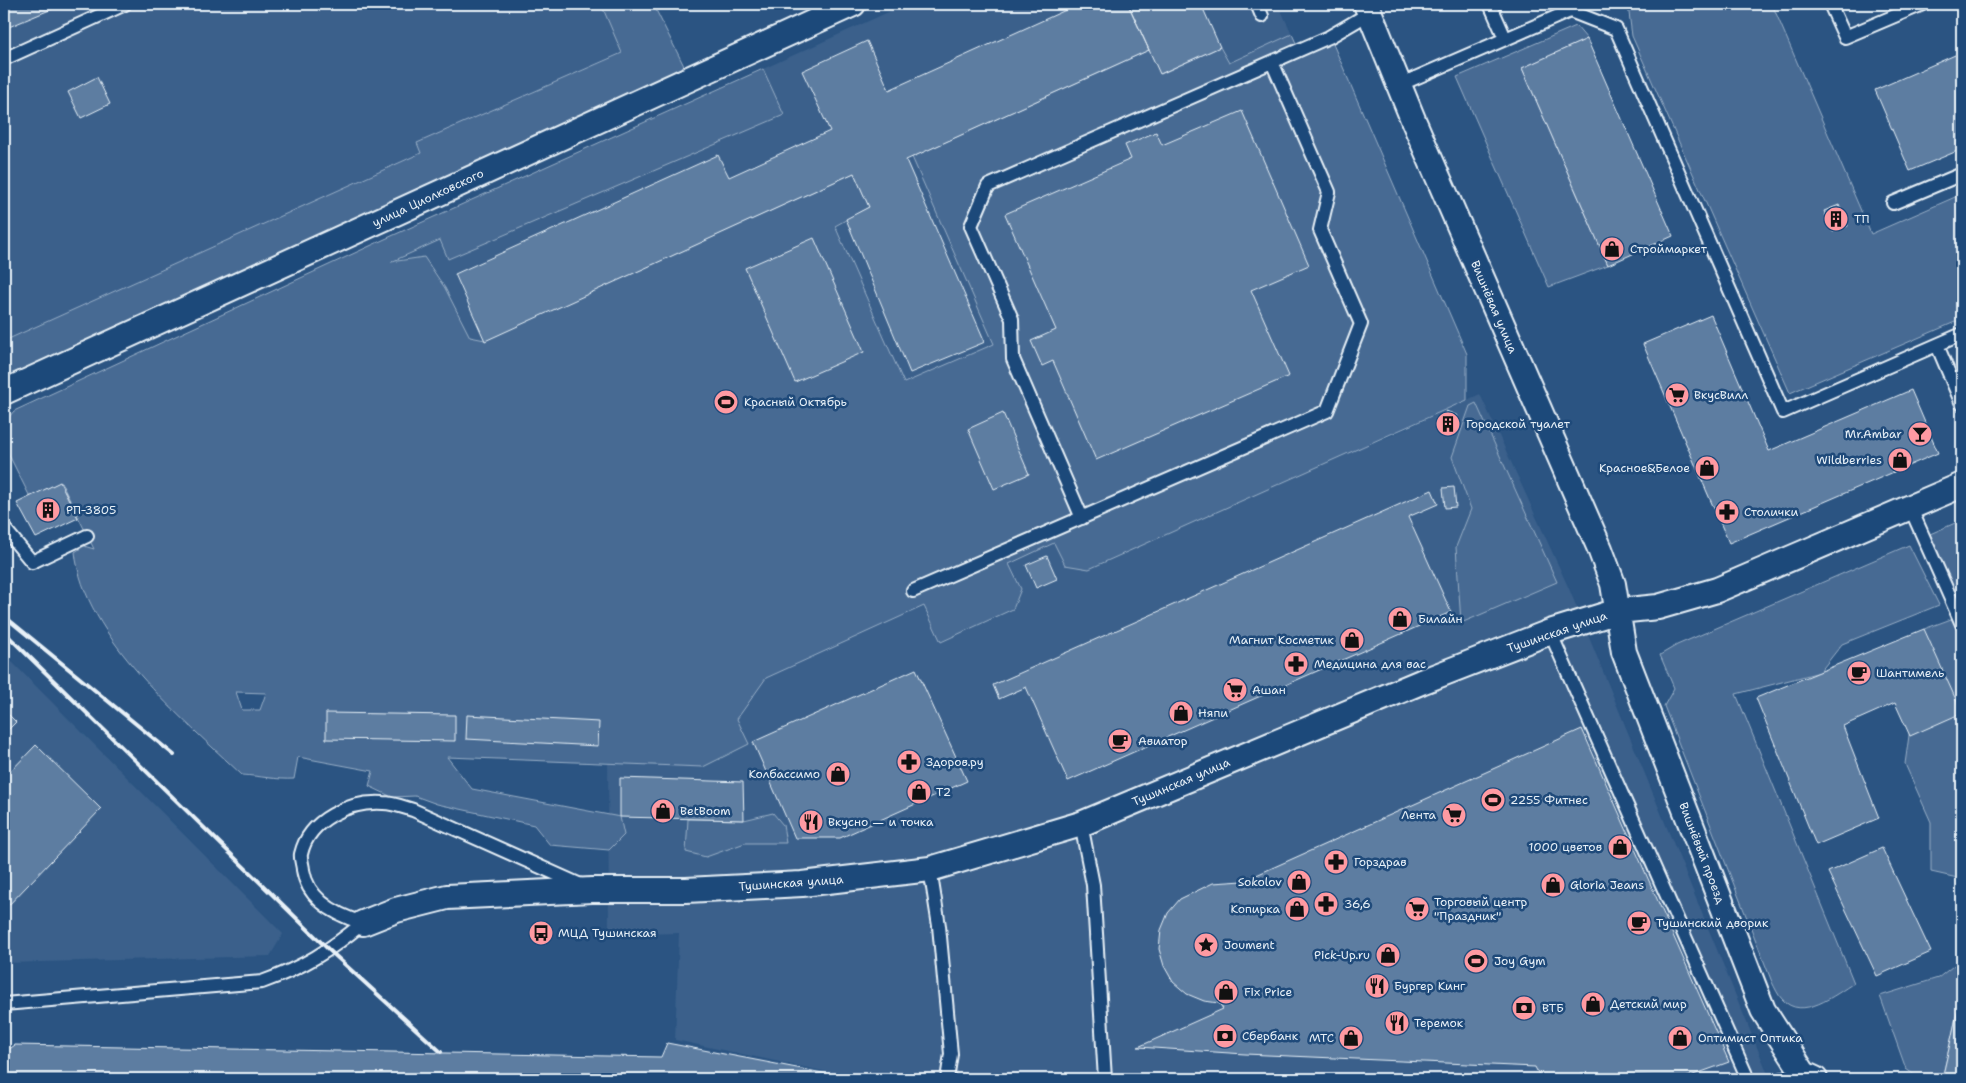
<svg xmlns="http://www.w3.org/2000/svg" width="1966" height="1083" viewBox="0 0 1966 1083" font-family="'Shantell Sans',sans-serif">
	<style>
		.built { fill: #3a608b }
		.green { fill: #476b93; stroke: #98aec6; fill-rule: evenodd }
		.building { fill: #5d7da1; stroke: #e8f1f8 }
		.lines { fill: none; stroke-linecap: round; stroke-linejoin: round }
		.lane-casing { stroke: #e8f1f8; stroke-width: 16 }
		.street-casing { stroke: #e8f1f8; stroke-width: 28 }
		.lane { stroke: #1f4a7a; stroke-width: 12 }
		.street { stroke: #1f4a7a; stroke-width: 24 }
		.rail { stroke: #e8f1f8; stroke-width: 4 }
		.labels { text-anchor: middle; stroke-width: 5; stroke-linejoin: round; paint-order: stroke }
		.street-label { font-size: 12px; fill: #e8f1f8; stroke: #1f4a7a }
		.poi-label { font-size: 12px; fill: #e8f1f8; stroke: #1f4a7a; text-anchor: start }
	</style>
	<rect width="100%" height="100%" fill="#2b5482"/>
	<filter id="ink" filterUnits="userSpaceOnUse"><feTurbulence type="fractalNoise" baseFrequency=".02" numOctaves="2"/><feDisplacementMap in="SourceGraphic" scale="10" xChannelSelector="R" yChannelSelector="G"/><feConvolveMatrix kernelMatrix="1 2 1 2 8 2 1 2 1" color-interpolation-filters="sRGB"/></filter>
	<g filter="url(#ink)">
		<path class="built" d="M4 4H601L623 52 418 143 421 153 4 341Z
			M906 4H1278L1292 34 1228 63 1220 48 1160 74 1149 50 912 157 995 344 904 383 823 197 438 368 388 263 588 166 763 69Z
			M1480 394 1570 591 1770 1079H860L675 1040 679 933 609 935 608 763 703 767 766 678 924 606 941 642 1021 589 1009 564 1055 543 1065 565 1390 436Z
			M4 654 283 934 270 956 4 963Z"/>
		<path class="green" d="M601 4H653L686 70 4 381V341L421 153 417 143 622 53Z
			M1632 4H1772L1871 234 1962 194V319L1790 393 1632 36 1628 5Z
			M1576 26 1587 39 1522 68 1608 265 1549 287 1457 77Z
			M1292 34 1299 50 1329 37 1333 44 1467 354V400L1089 569 1065 565 1054 543 1009 564 1021 589 1013 609 941 642 924 606 766 678 737 719 749 744 703 767 447 757 472 789 620 817 624 835 609 850 550 845 534 825 437 804 415 796 392 797 369 786 373 771 298 757 294 779C276 780 260 776 242 775 183 719 84 637 75 552L84 546 94 549 61 482 30 497 4 445V423L14 411 385 239 763 69 784 115 448 259 440 240 391 262 424 257 445 288 470 337 485 340 854 173 869 207 835 226 904 383 994 344 912 157 1149 50 1161 74 1220 47 1229 63ZM236 692 266 693 260 710H242Z
			M1476 403 1557 582 1461 623 1456 547 1471 509 1452 457 1470 406Z
			M1962 520V597L1958 599 1930 534Z
			M1909 545 1939 605 1842 644 1820 672 1736 694 1854 983C1836 994 1802 1022 1782 999 1778 995 1775 988 1772 982L1664 706 1674 688 1660 655 1677 645Z
			M1962 615V879L1931 872V822L1905 764 1924 629Z
			M773 813 783 825 786 843H745L706 857 686 852 688 819 744 820Z
			M1962 959V1004L1958 1009 1942 1079H1920L1906 1069 1880 996 1938 978Z"/>
		<path class="building" d="M4 4H64L4 29Z
			M1079 4H1128L1149 50 906 160 985 342 910 373 846 219 869 207 854 173 485 341 455 274 718 155 729 177 830 131 802 71 867 41 889 90Z
			M1128 4H1201L1220 47 1160 74Z
			M1587 39 1673 236 1608 265 1522 68Z
			M1962 52V149L1910 171 1875 90Z
			M97 77 110 104 81 118 68 92Z
			M1242 111 1309 265 1251 290 1289 376 1096 460 1053 361 1042 366 1031 341 1056 330 1005 214 1131 159 1125 145 1156 132 1162 145Z
			M1839 205 1848 226 1833 232 1824 211Z
			M814 238 864 352 795 382 745 268Z
			M1711 315 1769 451 1911 390 1938 453 1729 543 1643 344Z
			M1446 411 1458 416 1450 436 1438 432Z
			M1003 413 1029 474 994 489 968 429Z
			M60 482 78 518 36 538 17 503Z
			M1454 487 1456 507 1445 508 1443 488Z
			M1432 490 1438 504 1408 517 1451 612 1068 781 1026 687 999 699 993 685Z
			M1047 556 1057 579 1036 588 1026 565Z
			M1924 629 1962 713 1910 736 1895 703 1843 726 1879 818 1816 845 1756 698Z
			M916 669 967 781 840 838H795L753 742Z
			M4 710 16 722 4 734Z
			M326 713 455 715V741L326 739Z
			M467 715 599 722 598 746 466 739Z
			M1582 729 1729 1062 1685 1078 1581 1073 1585 1079H1541L1535 1067 1245 1054 1138 1047 1223 1009 1219 1003 1204 1001 1187 994 1173 982 1164 966 1159 949 1161 930 1168 913 1180 899 1213 883 1243 881Z
			M36 745 101 809 4 910V778Z
			M620 778 743 782 744 820 620 817Z
			M1882 848 1931 952 1877 976 1828 872Z
			M1958 1009 1962 1010V1079H1942Z
			M667 1043 854 1079H4V1053L15 1045 661 1057Z"/>
		<g class="lines">
			<defs>
				<path id="lane" d="M1257 4 1262 16
					M1490 4 1505 38
					M1830 4 1845 37 1923 4
					M4 59 125 4
					M1399 85 1570 11 1616 29 1783 412 1962 334
					M1893 203 1962 174
					M1937 345 1962 404
					M1910 507 1962 624
					M1082 518 1013 359 1012 319 971 226 988 186 1329 37 1370 13
					M4 528 32 562 87 536
					M913 591 1327 411 1361 324 1320 230 1329 192 1272 62
					M1550 632 1748 1079
					M1081 824 1093 885 1105 1079
					M930 869 939 926 951 1054 947 1079
					M363 923C336 915 308 900 303 870 303 865 300 859 301 854 309 819 350 801 383 803 393 803 403 807 413 810L583 886
					M4 1004 262 982C304 967 329 951 363 923
					M1782 1079 1804 1074"/>
				<path id="street" d="M1366 4 1414 122 1600 549 1613 584 1624 652 1763 1010 1804 1074 1815 1079
					M4 392 853 4
					M363 923 396 910 447 897 592 890H686L802 884 930 869 1081 824 1421 682 1550 632 1618 611 1658 607 1717 590 1962 485"/>
			</defs>
			<use href="#lane" class="lane-casing"/>
			<use href="#street" class="street-casing"/>
			<use href="#lane" class="lane"/>
			<use href="#street" class="street"/>
			<path class="rail" d="M4 616 174 755
				M4 632 329 950 441 1052"/>
		</g>
	</g>
	<defs>
		<symbol id="building-disc" viewBox="-11 -11 22 22"><circle r="9.5" fill="#ff9aa2" stroke="#1f4a7a"/><path d="M-4-6H4V6H1V3H-1V6H-4ZM-2.5-4.3h1.7v1.8h-1.7ZM.8-4.3h1.7v1.8H.8ZM-2.5-1h1.7V.8h-1.7ZM.8-1h1.7V.8H.8Z" fill="#111"/></symbol>
		<symbol id="shop-disc" viewBox="-11 -11 22 22"><circle r="9.5" fill="#ff9aa2" stroke="#1f4a7a"/><path d="M-5-2.5h2.3a2.7 3.5 0 0 1 5.4 0H5L5.5 6h-11ZM-1.5-2.5h3a1.5 2.3 0 0 0-3 0Z" fill="#111"/></symbol>
		<symbol id="supermarket-disc" viewBox="-11 -11 22 22"><circle r="9.5" fill="#ff9aa2" stroke="#1f4a7a"/><path d="M-6-5.5h2.5l.6 2H6L4.5 2H-2.5L-4.4-4H-6ZM-1.5 3.2a1.3 1.3 0 1 0 .1 0ZM3 3.2a1.3 1.3 0 1 0 .1 0Z" fill="#111"/></symbol>
		<symbol id="stadium-disc" viewBox="-11 -11 22 22"><circle r="9.5" fill="#ff9aa2" stroke="#1f4a7a"/><path d="M0-5a6.5 5 0 1 0 0 10a6.5 5 0 1 0 0-10ZM-3.5-1.8h7v3.6h-7Z" fill="#111"/></symbol>
		<symbol id="bar-disc" viewBox="-11 -11 22 22"><circle r="9.5" fill="#ff9aa2" stroke="#1f4a7a"/><path d="M-6-5H6L.8 .8V4.5H3.5V6h-7V4.5H-.8V.8Z" fill="#111"/></symbol>
		<symbol id="pharmacy-disc" viewBox="-11 -11 22 22"><circle r="9.5" fill="#ff9aa2" stroke="#1f4a7a"/><path d="M-2-6h4v4h4v4h-4v4h-4v-4h-4v-4h4Z" fill="#111"/></symbol>
		<symbol id="cafe-disc" viewBox="-11 -11 22 22"><circle r="9.5" fill="#ff9aa2" stroke="#1f4a7a"/><path d="M-5.5-4.5H6V0H3Q3 3.5 0 3.5H-2.5Q-5.5 3.5-5.5 0ZM3-3.2v2h1.7v-2ZM-6 4.5H4V6H-6Z" fill="#111"/></symbol>
		<symbol id="restaurant-disc" viewBox="-11 -11 22 22"><circle r="9.5" fill="#ff9aa2" stroke="#1f4a7a"/><path d="M-5-6h1v4h1v-4h1v4h1v-4h1v5L-1.5 .5V6h-2V.5L-5-1ZM5-6V6H3V1.5H1.5Q1.5-4 5-6Z" fill="#111"/></symbol>
		<symbol id="bus-disc" viewBox="-11 -11 22 22"><circle r="9.5" fill="#ff9aa2" stroke="#1f4a7a"/><path d="M-5-6H5V4H4V6H2V4H-2V6H-4V4H-5ZM-3.5-4V0h7V-4ZM-3.5 1.2v1.5H-2V1.2ZM2 1.2v1.5H3.5V1.2Z" fill="#111"/></symbol>
		<symbol id="sight-disc" viewBox="-11 -11 22 22"><circle r="9.5" fill="#ff9aa2" stroke="#1f4a7a"/><path d="M0-6L1.8-2.2L6-1.7L2.9 1.2L3.7 5.4L0 3.3L-3.7 5.4L-2.9 1.2L-6-1.7L-1.8-2.2Z" fill="#111"/></symbol>
		<symbol id="bank-disc" viewBox="-11 -11 22 22"><circle r="9.5" fill="#ff9aa2" stroke="#1f4a7a"/><path d="M-6-4H6V4H-6ZM0-2.3a2.3 2.3 0 1 0 0 4.6a2.3 2.3 0 1 0 0-4.6Z" fill="#111"/></symbol>
	</defs>
	<g fill-rule="evenodd">
		<use href="#building-disc" x="1822" y="205" width="28" height="28"/>
		<use href="#shop-disc" x="1598" y="235" width="28" height="28"/>
		<use href="#supermarket-disc" x="1663" y="381" width="28" height="28"/>
		<use href="#stadium-disc" x="712" y="388" width="28" height="28"/>
		<use href="#building-disc" x="1434" y="410" width="28" height="28"/>
		<use href="#bar-disc" x="1906" y="420" width="28" height="28"/>
		<use href="#shop-disc" x="1886" y="446" width="28" height="28"/>
		<use href="#shop-disc" x="1693" y="454" width="28" height="28"/>
		<use href="#building-disc" x="34" y="496" width="28" height="28"/>
		<use href="#pharmacy-disc" x="1713" y="498" width="28" height="28"/>
		<use href="#shop-disc" x="1386" y="605" width="28" height="28"/>
		<use href="#shop-disc" x="1338" y="626" width="28" height="28"/>
		<use href="#pharmacy-disc" x="1282" y="650" width="28" height="28"/>
		<use href="#cafe-disc" x="1845" y="659" width="28" height="28"/>
		<use href="#supermarket-disc" x="1221" y="676" width="28" height="28"/>
		<use href="#shop-disc" x="1167" y="699" width="28" height="28"/>
		<use href="#cafe-disc" x="1106" y="727" width="28" height="28"/>
		<use href="#pharmacy-disc" x="895" y="748" width="28" height="28"/>
		<use href="#shop-disc" x="824" y="760" width="28" height="28"/>
		<use href="#shop-disc" x="905" y="778" width="28" height="28"/>
		<use href="#stadium-disc" x="1479" y="786" width="28" height="28"/>
		<use href="#shop-disc" x="649" y="797" width="28" height="28"/>
		<use href="#supermarket-disc" x="1440" y="801" width="28" height="28"/>
		<use href="#restaurant-disc" x="797" y="808" width="28" height="28"/>
		<use href="#shop-disc" x="1606" y="833" width="28" height="28"/>
		<use href="#pharmacy-disc" x="1322" y="848" width="28" height="28"/>
		<use href="#shop-disc" x="1285" y="868" width="28" height="28"/>
		<use href="#shop-disc" x="1539" y="871" width="28" height="28"/>
		<use href="#pharmacy-disc" x="1312" y="890" width="28" height="28"/>
		<use href="#shop-disc" x="1283" y="895" width="28" height="28"/>
		<use href="#supermarket-disc" x="1403" y="895" width="28" height="28"/>
		<use href="#cafe-disc" x="1625" y="909" width="28" height="28"/>
		<use href="#bus-disc" x="527" y="919" width="28" height="28"/>
		<use href="#sight-disc" x="1192" y="931" width="28" height="28"/>
		<use href="#shop-disc" x="1374" y="941" width="28" height="28"/>
		<use href="#stadium-disc" x="1462" y="947" width="28" height="28"/>
		<use href="#restaurant-disc" x="1363" y="972" width="28" height="28"/>
		<use href="#shop-disc" x="1212" y="978" width="28" height="28"/>
		<use href="#shop-disc" x="1579" y="990" width="28" height="28"/>
		<use href="#bank-disc" x="1510" y="994" width="28" height="28"/>
		<use href="#restaurant-disc" x="1383" y="1009" width="28" height="28"/>
		<use href="#bank-disc" x="1211" y="1022" width="28" height="28"/>
		<use href="#shop-disc" x="1337" y="1024" width="28" height="28"/>
		<use href="#shop-disc" x="1666" y="1024" width="28" height="28"/>
	</g>
	<g class="labels">
		<g class="street-label">
			<text transform="translate(428 198) rotate(-25)" y="4">улица Циолковского</text>
			<text transform="translate(1494 307) rotate(67)" y="4">Вишнёвая улица</text>
			<text transform="translate(1557 632) rotate(-19)" y="4">Тушинская улица</text>
			<text transform="translate(1181 782) rotate(-23)" y="4">Тушинская улица</text>
			<text transform="translate(1702 853) rotate(69)" y="4">Вишнёвый проезд</text>
			<text transform="translate(791 883) rotate(-4)" y="4">Тушинская улица</text>
		</g>
		<g class="poi-label">
			<text x="1854" y="223">ТП</text>
			<text x="1630" y="253">Строймаркет</text>
			<text x="1694" y="399">ВкусВилл</text>
			<text x="744" y="406">Красный Октябрь</text>
			<text x="1466" y="428">Городской туалет</text>
			<text x="1902" y="438" text-anchor="end">Mr.Ambar</text>
			<text x="1882" y="464" text-anchor="end">Wildberries</text>
			<text x="1690" y="472" text-anchor="end">Красное&amp;Белое</text>
			<text x="66" y="514">РП-3805</text>
			<text x="1744" y="516">Столички</text>
			<text x="1418" y="623">Билайн</text>
			<text x="1334" y="644" text-anchor="end">Магнит Косметик</text>
			<text x="1314" y="668">Медицина для вас</text>
			<text x="1876" y="677">Шантимель</text>
			<text x="1252" y="694">Ашан</text>
			<text x="1198" y="717">Няпи</text>
			<text x="1138" y="745">Авиатор</text>
			<text x="926" y="766">Здоров.ру</text>
			<text x="820" y="778" text-anchor="end">Колбассимо</text>
			<text x="936" y="796">T2</text>
			<text x="1510" y="804">2255 Фитнес</text>
			<text x="680" y="815">BetBoom</text>
			<text x="1436" y="819" text-anchor="end">Лента</text>
			<text x="828" y="826">Вкусно — и точка</text>
			<text x="1602" y="851" text-anchor="end">1000 цветов</text>
			<text x="1354" y="866">Горздрав</text>
			<text x="1282" y="886" text-anchor="end">Sokolov</text>
			<text x="1570" y="889">Gloria Jeans</text>
			<text x="1434" y="906">Торговый центр<tspan x="1434" dy="14">"Праздник"</tspan></text>
			<text x="1344" y="908">36,6</text>
			<text x="1280" y="913" text-anchor="end">Копирка</text>
			<text x="1656" y="927">Тушинский дворик</text>
			<text x="558" y="937">МЦД Тушинская</text>
			<text x="1224" y="949">Joument</text>
			<text x="1370" y="959" text-anchor="end">Pick-Up.ru</text>
			<text x="1494" y="965">Joy Gym</text>
			<text x="1394" y="990">Бургер Кинг</text>
			<text x="1244" y="996">Fix Price</text>
			<text x="1610" y="1008">Детский мир</text>
			<text x="1542" y="1012">ВТБ</text>
			<text x="1414" y="1027">Теремок</text>
			<text x="1242" y="1040">Сбербанк</text>
			<text x="1334" y="1042" text-anchor="end">МТС</text>
			<text x="1698" y="1042">Оптимист Оптика</text>
		</g>
	</g>
	<rect width="1966" height="1083" fill="none" stroke="#1f4a7a" stroke-width="20"/>
	<rect x="10" y="10" width="1946" height="1063" fill="none" stroke="#e8f1f8" stroke-width="2" filter="url(#ink)"/>
</svg>
